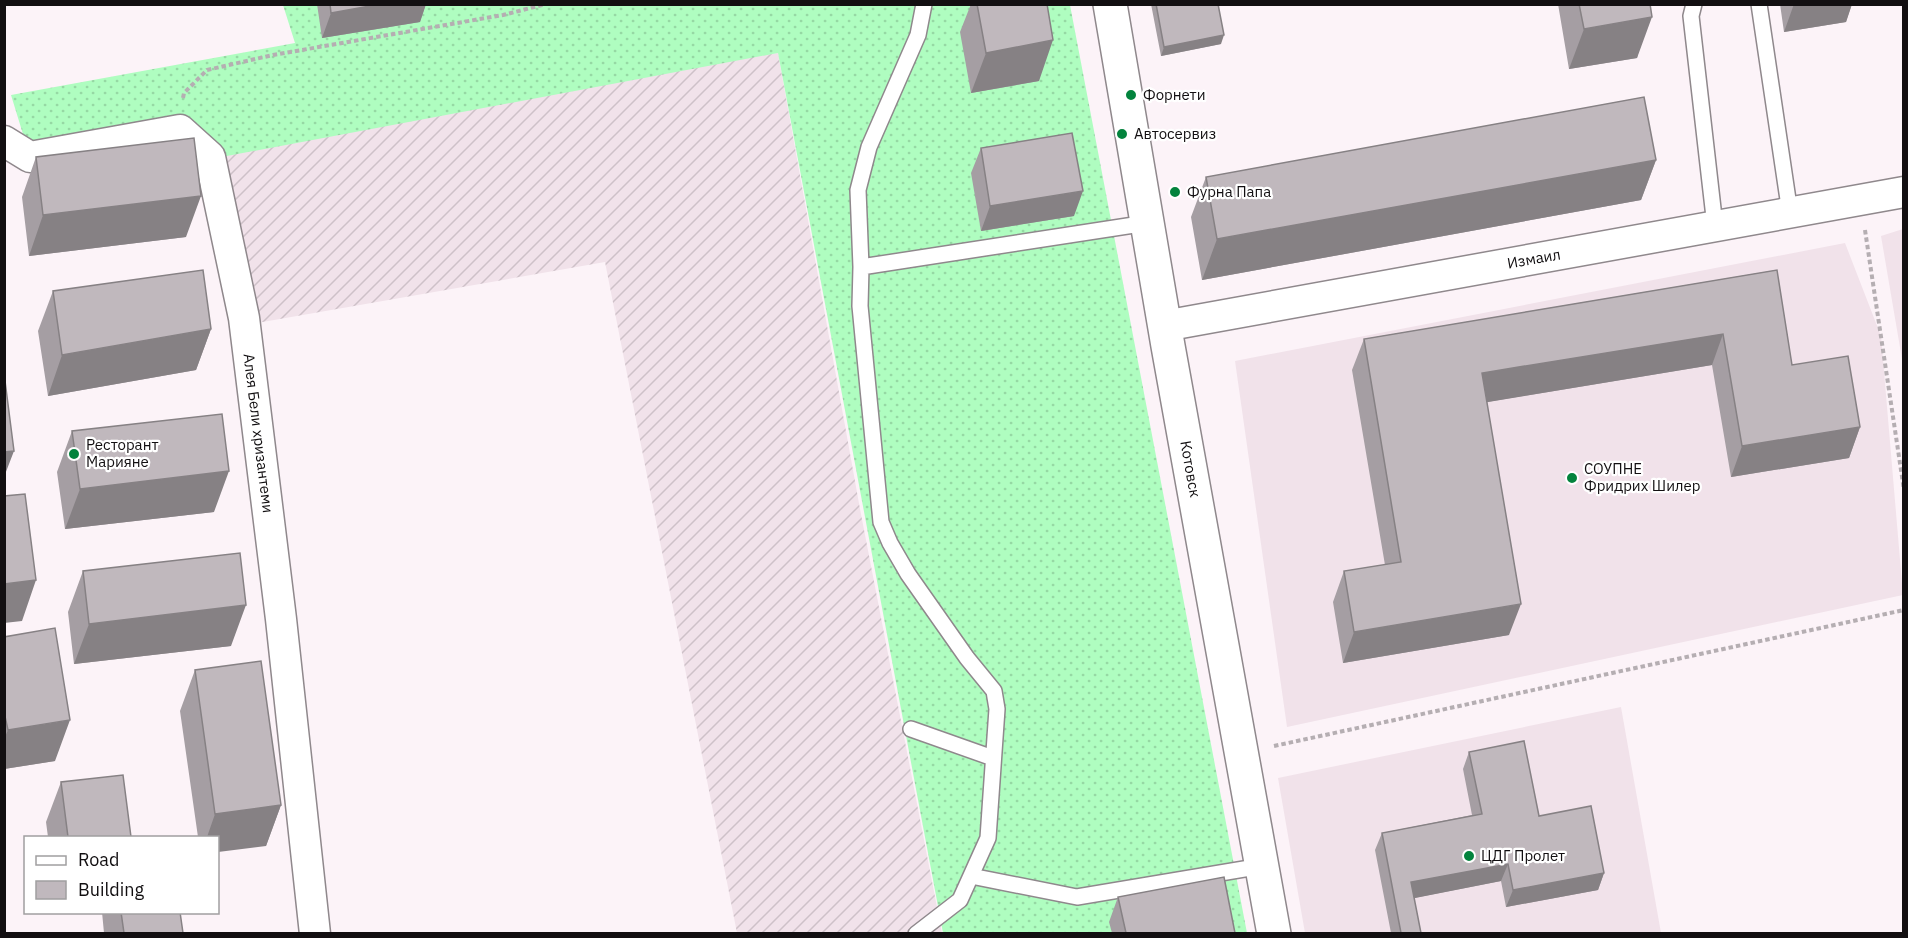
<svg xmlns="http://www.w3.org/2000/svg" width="1908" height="938" viewBox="0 0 1908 938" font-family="'IBM Plex Sans',sans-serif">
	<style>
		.built { fill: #f1e2ea }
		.industrial { fill: url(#industrial-furrows) }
		.grass { fill: url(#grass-dots) }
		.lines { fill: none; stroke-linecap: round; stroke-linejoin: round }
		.lane-casing { stroke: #8f888c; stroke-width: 18 }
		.street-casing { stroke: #8f888c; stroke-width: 33 }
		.secondary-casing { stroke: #8f888c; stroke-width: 36 }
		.path { stroke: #b5aeb2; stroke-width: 4; stroke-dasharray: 4.5 3; stroke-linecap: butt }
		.lane { stroke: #fff; stroke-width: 15 }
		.street { stroke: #fff; stroke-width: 30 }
		.secondary { stroke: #fff; stroke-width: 33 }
		.wall { fill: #a59ea3 }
		.shaded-wall { fill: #868184 }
		.building { fill: #c0b8bd; stroke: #868184; stroke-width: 1.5 }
		.poi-dot { fill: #03833d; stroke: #fff; stroke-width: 2 }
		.labels { text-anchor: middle; stroke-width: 4.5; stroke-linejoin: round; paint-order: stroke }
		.poi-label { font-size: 15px; fill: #120f11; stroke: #fff; text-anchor: start }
		.street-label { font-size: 15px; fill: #120f11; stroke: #fff }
	</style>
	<defs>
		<pattern id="industrial-furrows" width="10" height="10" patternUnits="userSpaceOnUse" patternTransform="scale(1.5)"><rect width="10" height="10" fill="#f1e2ea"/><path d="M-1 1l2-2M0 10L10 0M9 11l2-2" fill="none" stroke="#cec1c8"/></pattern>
		<pattern id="grass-dots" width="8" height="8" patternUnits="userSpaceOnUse" patternTransform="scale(1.5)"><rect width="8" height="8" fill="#affdc0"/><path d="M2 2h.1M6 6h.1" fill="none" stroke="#96d8a4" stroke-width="1.8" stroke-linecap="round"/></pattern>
	</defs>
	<rect width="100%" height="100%" fill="#fcf3f8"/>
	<path class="built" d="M1903 229H1904L1903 365 1881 236Z
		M1845 243 1881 336 1903 595 1287 727 1235 361Z
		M1621 707 1661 933H1305L1278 778Z"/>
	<path class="industrial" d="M778 53 860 509 942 933H737L605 262 240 326 211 159 575 83Z"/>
	<path class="grass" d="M283 5H1070L1247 933H943L778 53 211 159 30 157 11 95 295 43Z"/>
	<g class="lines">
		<defs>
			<path id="lane" d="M1694 4 1691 16 1715 226
				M1759 4 1790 213
				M861 267 858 190 869 147 918 35 924 4
				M911 729 993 758
				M971 876 1077 897 1262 866
				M916 934 960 900 988 838 997 709 994 691 967 658 908 574 890 543 881 522 860 306 861 267 1147 223"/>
			<g id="street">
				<path id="s1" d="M4 141 30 157 180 130 210 157 244 318 281 619 315 934"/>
				<path id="s2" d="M1164 326 1904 192"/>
			</g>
			<g id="secondary">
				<path id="s3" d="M1110 4 1168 346 1274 934"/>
			</g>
		</defs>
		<use href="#lane" class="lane-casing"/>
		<use href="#street" class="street-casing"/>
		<use href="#secondary" class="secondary-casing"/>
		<path class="path" d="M183 98 184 93 207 70 273 55 503 15 546 4
			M1865 230 1904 490
			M1274 746 1904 610"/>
		<use href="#lane" class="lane"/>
		<use href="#street" class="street"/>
		<use href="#secondary" class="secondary"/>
	</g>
	<path class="wall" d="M317 4H426L420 22 322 38Z
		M971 4H1047L1039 81 971 93 960 32Z
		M1151 4H1218L1221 44 1161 56Z
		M1558 4H1650L1637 58 1569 69Z
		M1780 4H1852L1846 22 1784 32Z
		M981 148 1074 216 981 231 971 173Z
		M36 157 186 237 29 256 22 197Z
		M1656 160 1641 200 1202 280 1191 217 1206 177Z
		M1777 270 1792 365 1860 427 1849 458 1731 477 1712 365 1487 402 1509 635 1343 663 1333 602 1344 571 1385 565 1352 370 1364 339Z
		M53 291 211 329 196 370 48 396 38 331Z
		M72 431 214 512 65 529 57 472Z
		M83 571 231 646 74 664 68 612Z
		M4 637 55 761 4 769Z
		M195 670 281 805 266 846 218 837H198L180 711Z
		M1469 752 1539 816 1604 873 1598 890 1506 907 1501 881 1414 898 1421 933H1391L1375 850 1382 833 1472 815 1463 769Z
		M61 782 131 837H48L46 822Z
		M1118 897 1235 933H1112L1109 922Z
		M102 912H180L183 933H104Z"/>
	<path class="shaded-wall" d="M381 4H426L420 22 322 38 331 13Z
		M1794 4H1852L1846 22 1784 32Z
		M1652 17 1637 58 1569 69 1584 29Z
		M1224 35 1221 44 1161 56 1164 47Z
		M1053 40 1039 81 971 93 986 53Z
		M1656 160 1641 200 1202 280 1217 239Z
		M1083 191 1074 216 981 231 990 206Z
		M201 196 186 237 29 256 43 215Z
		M211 329 196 370 48 396 62 355Z
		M1723 334 1712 365 1470 405 1482 373Z
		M1860 427 1849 458 1731 477 1742 446Z
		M14 451 4 477V452Z
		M229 471 214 512 65 529 80 489Z
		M36 580 22 621 4 623V584Z
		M1521 604 1509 635 1343 663 1354 632Z
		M246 605 231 646 74 664 89 624Z
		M70 720 55 761 4 769V739L8 730Z
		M281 805 266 846 218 852V837H207L215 814Z
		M1508 864 1501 881 1405 900 1411 882Z
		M1604 873 1598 890 1506 907 1513 890Z"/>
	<path class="building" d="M330 4H381L331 13Z
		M977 4H1047L1053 40 986 53Z
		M1156 4H1218L1224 35 1164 47Z
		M1579 4H1650L1652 17 1584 29Z
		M1644 97 1656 160 1217 239 1206 177Z
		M1072 133 1083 191 990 206 981 148Z
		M194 138 201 196 43 215 36 157Z
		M203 270 211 329 62 355 53 291Z
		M1777 270 1792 365 1848 356 1860 427 1742 446 1723 334 1482 373 1521 604 1354 632 1344 571 1401 562 1364 339Z
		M4 373 14 451 4 452Z
		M222 414 229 471 80 489 72 431Z
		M25 494 36 580 4 584V496Z
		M240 553 246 605 89 624 83 571Z
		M55 628 70 720 8 730 4 712V637Z
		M261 661 281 805 215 814 195 670Z
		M1524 741 1539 816 1591 806 1604 873 1513 890 1508 864 1411 882 1421 933H1401L1382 833 1482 814 1469 752Z
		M123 775 131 837H68L61 782Z
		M1224 877 1235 933H1126L1118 897Z
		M121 912H180L183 933H124Z"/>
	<g class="poi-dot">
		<circle cx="1131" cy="95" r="6"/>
		<circle cx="1122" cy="134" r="6"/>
		<circle cx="1175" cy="192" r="6"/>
		<circle cx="74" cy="454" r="6"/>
		<circle cx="1572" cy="478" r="6"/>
		<circle cx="1469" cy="856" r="6"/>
	</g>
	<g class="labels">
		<g class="poi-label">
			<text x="1143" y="100">Форнети</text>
			<text x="1134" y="139">Автосервиз</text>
			<text x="1187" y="197">Фурна Папа</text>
			<text x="86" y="450">Ресторант<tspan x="86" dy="17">Марияне</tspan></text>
			<text x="1584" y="474">СОУПНЕ<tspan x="1584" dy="17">Фридрих Шилер</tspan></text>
			<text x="1481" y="861">ЦДГ Пролет</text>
		</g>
		<g class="street-label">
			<text dy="5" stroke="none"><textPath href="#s2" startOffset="376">Измаил</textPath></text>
			<text dy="5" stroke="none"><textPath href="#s1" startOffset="504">Алея Бели хризантеми</textPath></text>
			<text dy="5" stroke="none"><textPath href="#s3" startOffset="472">Котовск</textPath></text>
		</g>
	</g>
	<rect width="1908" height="938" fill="none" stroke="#120f11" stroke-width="12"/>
	<rect x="24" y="836" width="195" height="78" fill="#ffffff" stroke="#a09fa0" stroke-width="1.5"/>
	<rect x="36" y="856" width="30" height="9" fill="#ffffff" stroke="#a09fa0" stroke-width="1.5"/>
	<text x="78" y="866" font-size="18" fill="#120f11">Road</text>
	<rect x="36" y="881" width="30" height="18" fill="#c0b8bd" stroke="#a09fa0" stroke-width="1.5"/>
	<text x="78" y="896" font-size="18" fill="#120f11">Building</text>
</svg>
